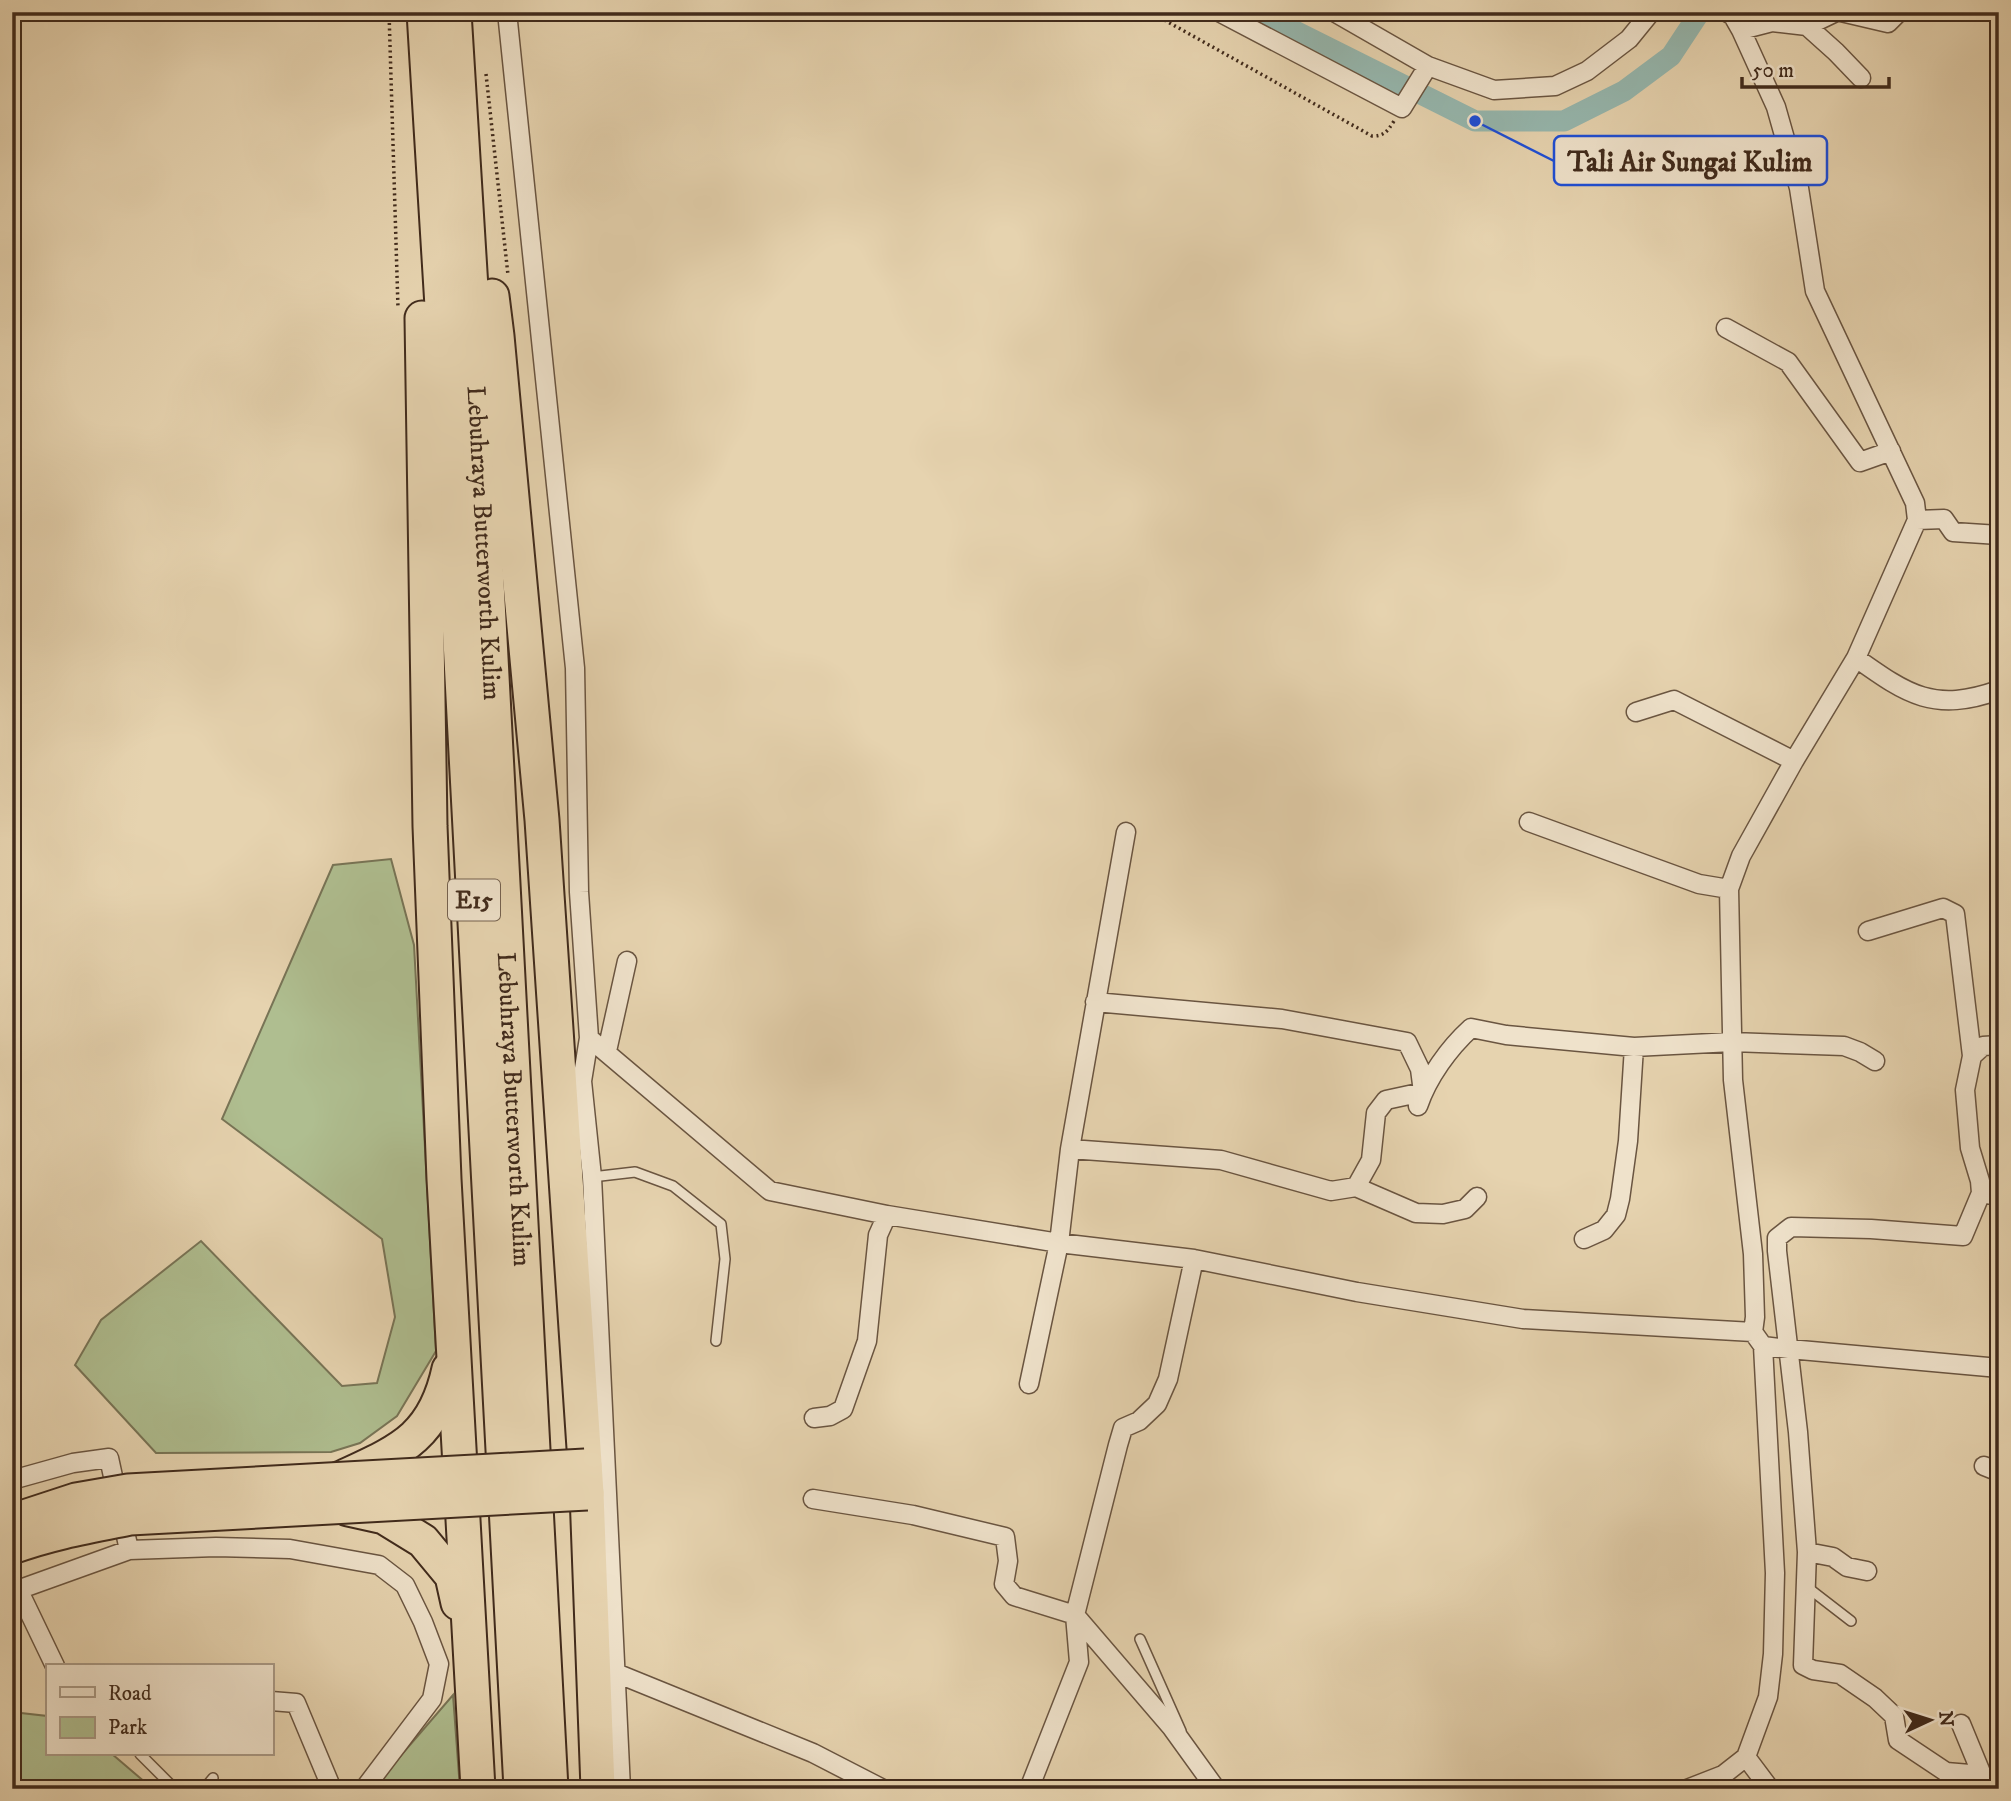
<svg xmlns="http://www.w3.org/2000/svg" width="2011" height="1801" viewBox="0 0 2011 1801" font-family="'IM FELL DW Pica',serif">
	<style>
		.green { fill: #afbe90; stroke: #787456; stroke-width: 2 }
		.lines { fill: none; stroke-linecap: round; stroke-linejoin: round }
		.canal { stroke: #96b7ae; stroke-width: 21 }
		.service-casing { stroke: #6a5541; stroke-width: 12 }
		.minor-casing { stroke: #6a5541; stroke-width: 21 }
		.motorway-casing { stroke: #412b1c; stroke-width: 37 }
		.path { stroke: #412b1c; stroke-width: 3.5; stroke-dasharray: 2 3.5; stroke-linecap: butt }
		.service { stroke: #efe2cb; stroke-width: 9 }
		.minor { stroke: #efe2cb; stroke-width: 18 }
		.motorway { stroke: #e6d3af; stroke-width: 33 }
		.motorway-bridge-casing { stroke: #412b1c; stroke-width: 37; stroke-linecap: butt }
		.motorway-bridge { stroke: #e6d3af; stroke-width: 33 }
		.labels { text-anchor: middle; stroke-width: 5; stroke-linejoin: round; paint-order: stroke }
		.shield { fill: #efe2cb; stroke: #756250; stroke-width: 2 }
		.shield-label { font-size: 24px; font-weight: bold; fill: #412b1c }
		.street-label { font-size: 26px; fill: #412b1c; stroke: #efe2cb }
		.leader { fill: none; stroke: #1d4ed8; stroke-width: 2.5 }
		.callout-dot { fill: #1d4ed8; stroke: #efe2cb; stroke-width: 2.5 }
		.callout { fill: #efe2cb; stroke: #1d4ed8; stroke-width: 2.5 }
		.callout-label { font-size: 28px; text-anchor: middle; font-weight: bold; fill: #412b1c }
	</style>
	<rect width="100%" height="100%" fill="#e6d3af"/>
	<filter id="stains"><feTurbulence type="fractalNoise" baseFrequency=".00286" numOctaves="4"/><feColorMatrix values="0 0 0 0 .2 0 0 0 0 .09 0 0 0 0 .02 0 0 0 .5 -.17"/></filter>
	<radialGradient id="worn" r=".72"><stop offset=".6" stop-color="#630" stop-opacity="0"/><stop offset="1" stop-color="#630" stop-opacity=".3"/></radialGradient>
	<path class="green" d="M391 859 414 945 436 1351 397 1416 360 1443 331 1452 156 1453 75 1365 101 1320 201 1241 342 1386 377 1383 395 1317 382 1239 222 1119 333 865Z
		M453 1695 460 1789H372Z
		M12 1712 47 1716V1754H112L153 1789H12Z"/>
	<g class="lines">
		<path class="canal" d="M1257 12 1475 121H1564L1624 91 1671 56 1700 12"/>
		<defs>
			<path id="service" d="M592 1177 635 1172 673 1186 721 1224 725 1259 716 1341
				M1807 1587 1851 1621
				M1140 1639 1181 1731
				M140 1754 170 1784 181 1789
				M204 1789 213 1778"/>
			<path id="minor" d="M507 12 575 668 579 892 589 1038 582 1081 592 1177 621 1789
				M1219 12 1402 108 1428 66
				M1334 12 1428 66 1494 90 1555 86 1587 71 1629 39 1651 12
				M1726 12 1733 16 1741 30 1776 107 1799 188 1815 291 1915 503 1917 520 1856 658 1794 761 1741 856 1729 889 1733 1080 1753 1254 1755 1317 1753 1332 1763 1346 1789 1349 1999 1368
				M1841 12 1888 23 1899 12
				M1807 26 1836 52 1861 78
				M1741 30 1772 22 1807 26 1836 12
				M1726 328 1788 362 1860 462 1891 451
				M1917 520 1944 519 1953 532 1999 535
				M1856 658C1908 695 1934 713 1999 690
				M1636 712 1674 700 1794 761
				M1529 822 1699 884 1729 889
				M1868 931 1943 908 1955 914 1972 1056 1965 1090 1970 1148 1980 1181 1981 1193 1963 1236 1871 1229 1791 1227 1777 1238V1251L1798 1432 1807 1552 1803 1665 1813 1670 1840 1674 1875 1698 1894 1716 1898 1740 1946 1772 1982 1775 1999 1782
				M1095 1002 1282 1019 1407 1042 1420 1069 1423 1092 1386 1100 1376 1113 1371 1160 1356 1187
				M589 1038 770 1191 887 1215 1059 1243 1194 1259 1357 1292 1523 1319 1753 1332
				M607 1051 627 961
				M1972 1056 1983 1046 1999 1045
				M1418 1106C1428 1077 1449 1048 1471 1028L1506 1035 1634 1047 1732 1042 1844 1046 1860 1052 1875 1061
				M1070 1149 1221 1160 1331 1191 1356 1187 1416 1213 1443 1214 1465 1209 1477 1197
				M1981 1193 1999 1196
				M1584 1239 1604 1230 1616 1215 1620 1199 1628 1141 1634 1047
				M1029 1384 1059 1243 1070 1149 1126 832
				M814 1418 830 1416 843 1409 867 1341 878 1235 887 1215
				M1984 1466 1999 1472
				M12 1480 73 1463 109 1458 129 1550
				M813 1499 913 1515 1005 1537 1008 1561 1004 1584 1014 1596 1075 1615 1172 1728 1216 1789
				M1807 1552 1833 1557 1847 1567 1867 1571
				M18 1589 55 1666
				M12 1592 129 1550 216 1547 290 1549 379 1565 405 1585 423 1622 439 1664 432 1699 364 1789
				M616 1673 813 1753 883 1789
				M271 1701 296 1703 332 1789
				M1961 1724 1982 1775
				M1746 1757 1770 1789
				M1029 1789 1079 1662 1075 1615 1118 1445 1123 1428 1139 1421 1157 1404 1168 1379 1194 1259
				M1687 1789 1723 1775 1746 1757 1768 1697 1773 1654 1775 1573 1763 1346"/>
			<g id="motorway">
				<path d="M424 12 444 339 521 1789"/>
				<path id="s1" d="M454 12 474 337 551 1789"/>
				<path d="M492 296 497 336 542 820 587 1493 598 1789"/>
				<path d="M422 318 430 826 444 1179 478 1789"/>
				<path d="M339 1479C399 1451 434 1439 449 1369"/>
				<path d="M348 1509 384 1517 423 1541 452 1576 458 1603"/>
			</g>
		</defs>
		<use href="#service" class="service-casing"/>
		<use href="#minor" class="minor-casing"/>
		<use href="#motorway" class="motorway-casing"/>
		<path class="path" d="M389 12 398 308
			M1150 12 1372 136C1384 136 1387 132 1394 121
			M486 74 508 275"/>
		<use href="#service" class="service"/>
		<use href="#minor" class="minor"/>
		<use href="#motorway" class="motorway"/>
		<defs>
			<path id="motorway-bridge" d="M12 1521 76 1500 128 1491 585 1466
				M12 1547C50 1533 90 1526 130 1518L587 1493"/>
		</defs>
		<use href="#motorway-bridge" class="motorway-bridge-casing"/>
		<use href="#motorway-bridge" class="motorway-bridge"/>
	</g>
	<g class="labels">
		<rect class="shield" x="448" y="879.5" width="52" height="41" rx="5"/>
		<g class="shield-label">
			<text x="474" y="908">E15</text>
		</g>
		<g class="street-label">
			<text dy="9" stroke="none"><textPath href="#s1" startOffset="532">Lebuhraya Butterworth Kulim</textPath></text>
			<text dy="9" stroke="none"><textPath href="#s1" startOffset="1099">Lebuhraya Butterworth Kulim</textPath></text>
		</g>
	</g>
	<path class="leader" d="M1475 121L1554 161"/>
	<circle class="callout-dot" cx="1475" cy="121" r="7"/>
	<rect class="callout" x="1554" y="136" width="273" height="49" rx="7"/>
	<g class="callout-label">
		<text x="1690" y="171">Tali Air Sungai Kulim</text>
	</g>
	<rect width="2011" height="1801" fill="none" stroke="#e6d3af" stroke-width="42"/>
	<rect x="14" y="14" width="1983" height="1773" fill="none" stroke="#412b1c" stroke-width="3.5"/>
	<rect x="21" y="21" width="1969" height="1759" fill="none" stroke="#412b1c" stroke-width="2"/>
	<rect x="46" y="1664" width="228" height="91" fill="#efe2cb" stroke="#a99985" stroke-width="2"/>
	<rect x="60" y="1687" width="35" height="10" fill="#efe2cb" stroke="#a99985" stroke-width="2"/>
	<text x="108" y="1700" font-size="21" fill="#412b1c">Road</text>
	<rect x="60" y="1717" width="35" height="21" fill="#afbe90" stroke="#a99985" stroke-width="2"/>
	<text x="108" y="1734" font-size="21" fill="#412b1c">Park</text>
	<g transform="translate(1930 1720) rotate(86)" stroke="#efe2cb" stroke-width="5" paint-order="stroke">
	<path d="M0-5L12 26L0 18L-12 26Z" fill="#412b1c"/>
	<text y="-10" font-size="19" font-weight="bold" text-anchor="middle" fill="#412b1c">N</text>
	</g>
	<path d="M1742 77v10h147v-10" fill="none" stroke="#412b1c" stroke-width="3.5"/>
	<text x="1752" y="77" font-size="21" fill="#412b1c" stroke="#efe2cb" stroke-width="5" paint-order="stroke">50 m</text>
	<rect width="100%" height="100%" filter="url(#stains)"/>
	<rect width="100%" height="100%" fill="url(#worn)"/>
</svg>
